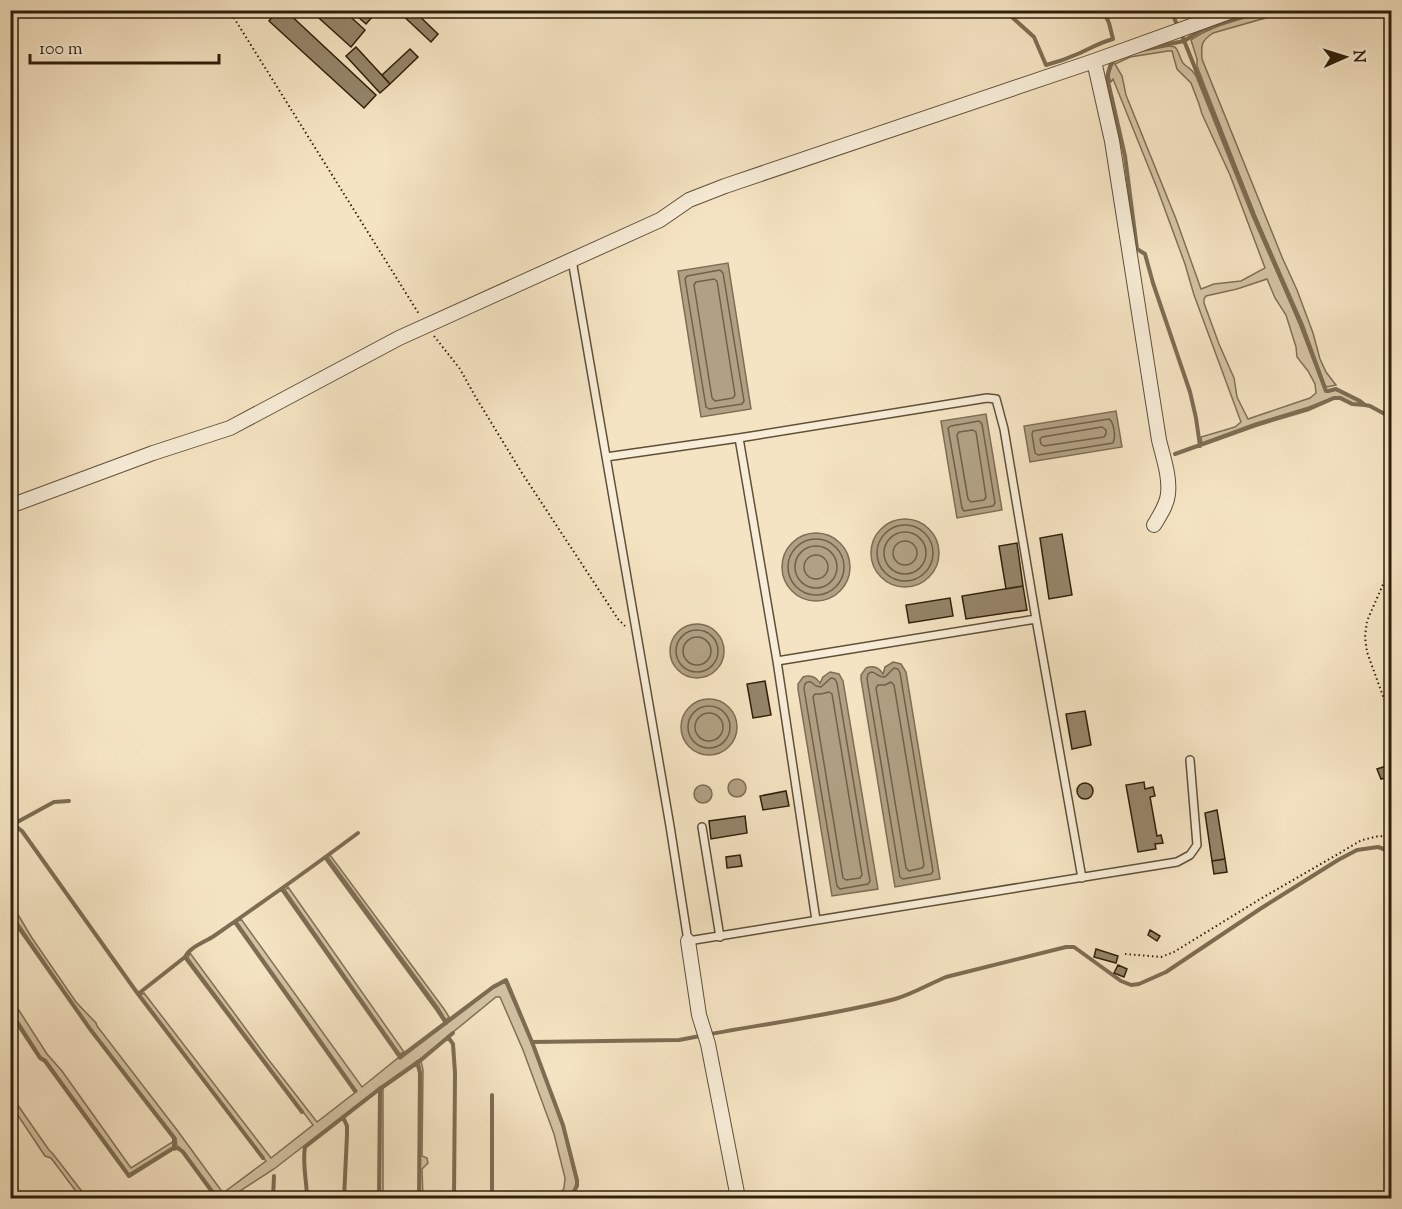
<svg xmlns="http://www.w3.org/2000/svg" width="1402" height="1209" viewBox="0 0 1402 1209" font-family="'Sorts Mill Goudy',serif">
	<style>
		.green { fill: #d3c3a4; stroke: #807157; stroke-width: 1.5; fill-rule: evenodd }
		.water { fill: #b1a184; stroke: #7d6d53; stroke-width: 1.5 }
		.lines { fill: none; stroke-linecap: round; stroke-linejoin: round }
		.shore { stroke: #706047; stroke-width: 1.5 }
		.stream { stroke: #7d6d53; stroke-width: 4 }
		.building { fill: #95856a; stroke: #2e1f0a; stroke-width: 1.5 }
		.lane-casing { stroke: #605038; stroke-width: 10 }
		.street-casing { stroke: #605038; stroke-width: 16 }
		.path { stroke: #2e1f0a; stroke-width: 2; stroke-dasharray: 1.5 3; stroke-linecap: butt }
		.lane { stroke: #f8edd8; stroke-width: 7 }
		.street { stroke: #f8edd8; stroke-width: 14 }
	</style>
	<rect width="100%" height="100%" fill="#f5e4c3"/>
	<filter id="stains"><feTurbulence type="fractalNoise" baseFrequency=".00333" numOctaves="4"/><feColorMatrix values="0 0 0 0 .2 0 0 0 0 .09 0 0 0 0 .02 0 0 0 .5 -.17"/></filter>
	<radialGradient id="worn" r=".72"><stop offset=".6" stop-color="#630" stop-opacity="0"/><stop offset="1" stop-color="#630" stop-opacity=".3"/></radialGradient>
	<path class="green" d="M1263 10 1290 11 1213 33C1201 41 1201 45 1202 59L1282 257 1297 290 1313 333 1320 359 1326 372 1336 385 1327 387 1325 385 1303 324 1255 215 1197 66V59L1191 40C1212 25 1239 21 1263 10Z
		M1169 46 1175 47C1180 52 1180 62 1185 65 1191 70 1191 68 1196 76L1252 216 1300 325 1325 391 1328 392 1335 390 1359 401 1362 404 1356 405 1341 397H1334L1309 407 1256 423 1202 443 1201 437 1235 427 1241 422 1194 295 1185 264 1157 188 1113 79 1111 82C1107 76 1111 66 1115 61L1138 52ZM1168 51H1172L1177 69 1191 83 1199 104 1202 114 1230 175 1265 268 1241 281 1214 284 1201 289 1176 219 1126 95 1122 76 1115 64 1130 57ZM1267 279 1275 298 1286 315 1296 347 1297 357 1308 371 1315 384 1316 393 1310 398 1248 419 1237 397 1234 378 1219 344 1204 303V299L1206 296 1237 289Z
		M330 855 444 1009 449 1017 446 1020 438 1007 328 857Z
		M288 887 404 1052 400 1054 285 890Z
		M11 903 32 938 76 1002 96 1023 97 1026 177 1130 223 1193 266 1161 140 995 144 993 271 1158 313 1125 188 958 190 953 268 1059 317 1122 357 1091 237 922 241 919 362 1087 398 1058 400 1059 494 988 505 982 531 1042 562 1125 576 1181C576 1188 573 1193 569 1198H558L564 1188 565 1178 554 1134 523 1050 500 997H496L420 1059 376 1090 274 1169 229 1198H216L218 1197 179 1147 177 1146 176 1138 90 1028 11 913Z
		M11 998 47 1054 62 1071 131 1168 174 1141 173 1147 129 1174 46 1060 41 1057 11 1010Z
		M421 1061 423 1070 422 1156 427 1158 428 1163 422 1169 423 1198H420L421 1073 419 1063Z
		M383 1087V1198H380L381 1089Z
		M10 1094 49 1150 53 1154 87 1198H81L51 1158 45 1156 11 1105Z"/>
	<path class="water" d="M728 263 751 409 701 417 678 271Z
		M1116 411 1122 447 1030 462 1024 426Z
		M986 414 1002 510 957 518 941 421Z
		M871 553a34 34 0 1 1 68 0a34 34 0 1 1-68 0Z
		M782 567a34 34 0 1 1 68 0a34 34 0 1 1-68 0Z
		M670 651a27 27 0 1 1 54 0a27 27 0 1 1-54 0Z
		M893 662 901 664 906 672 940 879 895 887 861 679V675L866 668C874 665 879 667 883 674L885 667Z
		M830 672 839 674 843 681 878 889 832 896 798 689V684L803 677C811 674 816 677 820 683L823 677Z
		M681 727a28 28 0 1 1 56 0a28 28 0 1 1-56 0Z
		M728 788a9 9 0 1 1 18 0a9 9 0 1 1-18 0Z
		M694 794a9 9 0 1 1 18 0a9 9 0 1 1-18 0Z"/>
	<g class="lines">
		<path class="shore" d="M720 270 723 273 744 401 742 404 709 409 706 407 685 279 687 276Z
			M714 279 717 281 735 395 733 398 715 401 712 398 694 285 696 282Z
			M1109 419C1114 422 1116 437 1113 443L1038 455 1035 453 1032 434 1033 431Z
			M979 421 982 424 995 503 993 506 964 511 962 508 948 428 951 426Z
			M1102 427 1106 430V434L1104 437 1044 446 1041 444 1040 439 1042 437Z
			M973 430 976 432 986 497 984 500 971 502 968 499 957 435 959 432Z
			M877 553a28 28 0 1 1 56 0a28 28 0 1 1-56 0Z
			M884 553a21 21 0 1 1 42 0a21 21 0 1 1-42 0Z
			M788 567a28 28 0 1 1 56 0a28 28 0 1 1-56 0Z
			M893 553a12 12 0 1 1 24 0a12 12 0 1 1-24 0Z
			M795 567a21 21 0 1 1 42 0a21 21 0 1 1-42 0Z
			M804 567a12 12 0 1 1 24 0a12 12 0 1 1-24 0Z
			M676 651a21 21 0 1 1 42 0a21 21 0 1 1-42 0Z
			M683 651a14 14 0 1 1 28 0a14 14 0 1 1-28 0Z
			M894 668 898 669 900 673 933 871 931 874 903 879 900 877 867 679 868 674 871 672C877 672 878 678 885 677Z
			M831 678 835 679 837 683 870 881 868 884 840 889 837 886 804 689C804 684 806 681 811 682L816 686 821 687Z
			M891 682 894 685 924 865 922 868 909 871 906 868 876 688 878 685H885Z
			M829 692 832 694 862 875 860 878 846 880 843 878 813 697 815 694H821Z
			M688 727a21 21 0 1 1 42 0a21 21 0 1 1-42 0Z
			M695 727a14 14 0 1 1 28 0a14 14 0 1 1-28 0Z"/>
		<path class="stream" d="M1004 10 1034 37 1046 65C1058 62 1069 58 1080 53 1091 48 1101 42 1113 39L1109 23 1103 10
			M1171 10 1177 25
			M1183 38 1254 215 1301 325 1326 391H1328L1336 389 1360 401 1365 405 1370 406 1392 418
			M1145 49 1184 41 1200 31 1215 25 1250 15 1259 10
			M1115 59 1111 63 1107 77 1125 156 1137 249 1145 254 1153 283 1190 392 1196 418 1200 446
			M1175 454 1256 425 1309 409 1334 398H1340L1352 404 1365 405
			M10 818 13 824 22 831 138 994 185 957C190 947 205 942 214 936 263 902 311 868 358 833
			M10 826 54 802 69 801
			M325 857 436 1008 446 1023
			M282 889 400 1057 493 987 506 980 532 1042 563 1125 577 1180V1186L570 1198
			M10 915 90 1029 174 1138V1148
			M235 922 355 1091
			M185 957 302 1112
			M138 994 263 1158
			M10 1012 40 1058 45 1061 129 1176 172 1149 178 1148 183 1152 213 1193
			M448 1037 453 1044 455 1073 454 1198
			M532 1042 679 1040 695 1037C762 1024 830 1016 895 999 913 994 929 984 946 977L1066 947H1074L1121 981 1131 985 1139 984 1166 972 1260 909 1338 860 1357 850 1378 847 1392 852
			M417 1062 420 1073 419 1198
			M492 1095V1198
			M343 1117 347 1126V1135L344 1198
			M273 1198 274 1176
			M307 1198C307 1183 302 1162 305 1147L377 1091 421 1060 453 1033
			M379 1198 380 1088"/>
	</g>
	<path class="building" d="M278 10H285L376 95 364 108 269 21Z
		M310 10H343L365 30 351 47Z
		M350 10H366L373 16 366 24Z
		M397 10H413L438 34 431 42Z
		M356 47 390 84 380 93 346 56Z
		M410 49 418 57 390 84 382 75Z
		M1062 534 1072 595 1049 599 1040 538Z
		M1017 543 1023 586 1006 589 999 546Z
		M1023 586 1027 610 966 619 962 596Z
		M950 598 953 616 909 623 906 605Z
		M765 681 771 715 753 718 747 684Z
		M1085 711 1091 745 1072 749 1066 714Z
		M1392 764V776L1381 779 1377 769Z
		M1144 782 1145 789 1153 787 1155 796 1150 797 1157 836 1161 835 1163 843 1155 844 1156 849 1138 852 1126 785Z
		M1077 791a8 8 0 1 1 16 0a8 8 0 1 1-16 0Z
		M786 791 789 806 763 810 760 796Z
		M1217 810 1225 859 1212 861 1205 813Z
		M745 816 747 833 711 839 709 821Z
		M740 855 742 866 727 868 726 857Z
		M1225 859 1227 872 1214 874 1212 861Z
		M1150 930 1160 936 1157 941 1148 935Z
		M1096 949 1118 956 1116 963 1094 957Z
		M1118 965 1127 969 1124 977 1114 973Z"/>
	<g class="lines">
		<defs>
			<path id="lane" d="M572 260 670 826 688 941 1177 862 1190 855 1197 845 1190 760
				M739 438 777 661 816 920
				M606 457 739 438 987 398 996 399 1004 429 1036 619 1082 878
				M777 661 1036 619
				M702 827 720 937"/>
			<path id="street" d="M1094 61 1112 141 1159 440C1163 457 1170 476 1168 494 1167 505 1160 515 1154 525
				M10 506 153 453 230 428 399 338 660 220 689 200 725 186 1094 61 1235 10
				M688 941 699 1015 708 1044 738 1198"/>
		</defs>
		<use href="#lane" class="lane-casing"/>
		<use href="#street" class="street-casing"/>
		<path class="path" d="M229 10 419 314
			M434 336 460 369 475 396 522 473 618 619 625 626
			M1392 564 1367 621 1365 637 1367 652 1392 721
			M1125 954 1161 957 1174 952 1257 901 1362 840 1379 836 1392 837"/>
		<use href="#lane" class="lane"/>
		<use href="#street" class="street"/>
	</g>
	<rect width="1402" height="1209" fill="none" stroke="#f5e4c3" stroke-width="36"/>
	<rect x="12" y="12" width="1378" height="1185" fill="none" stroke="#2e1f0a" stroke-width="3"/>
	<rect x="18" y="18" width="1366" height="1173" fill="none" stroke="#2e1f0a" stroke-width="1.5"/>
	<g transform="translate(1345 57) rotate(87)" stroke="#f8edd8" stroke-width="4.5" paint-order="stroke">
	<path d="M0-4.5L10 22L0 15L-10 22Z" fill="#2e1f0a"/>
	<text y="-9" font-size="16" font-weight="bold" text-anchor="middle" fill="#2e1f0a">N</text>
	</g>
	<path d="M30 54v9h189v-9" fill="none" stroke="#2e1f0a" stroke-width="3"/>
	<text x="39" y="54" font-size="18" fill="#2e1f0a" stroke="#f8edd8" stroke-width="4.5" paint-order="stroke">100 m</text>
	<rect width="100%" height="100%" filter="url(#stains)"/>
	<rect width="100%" height="100%" fill="url(#worn)"/>
</svg>
